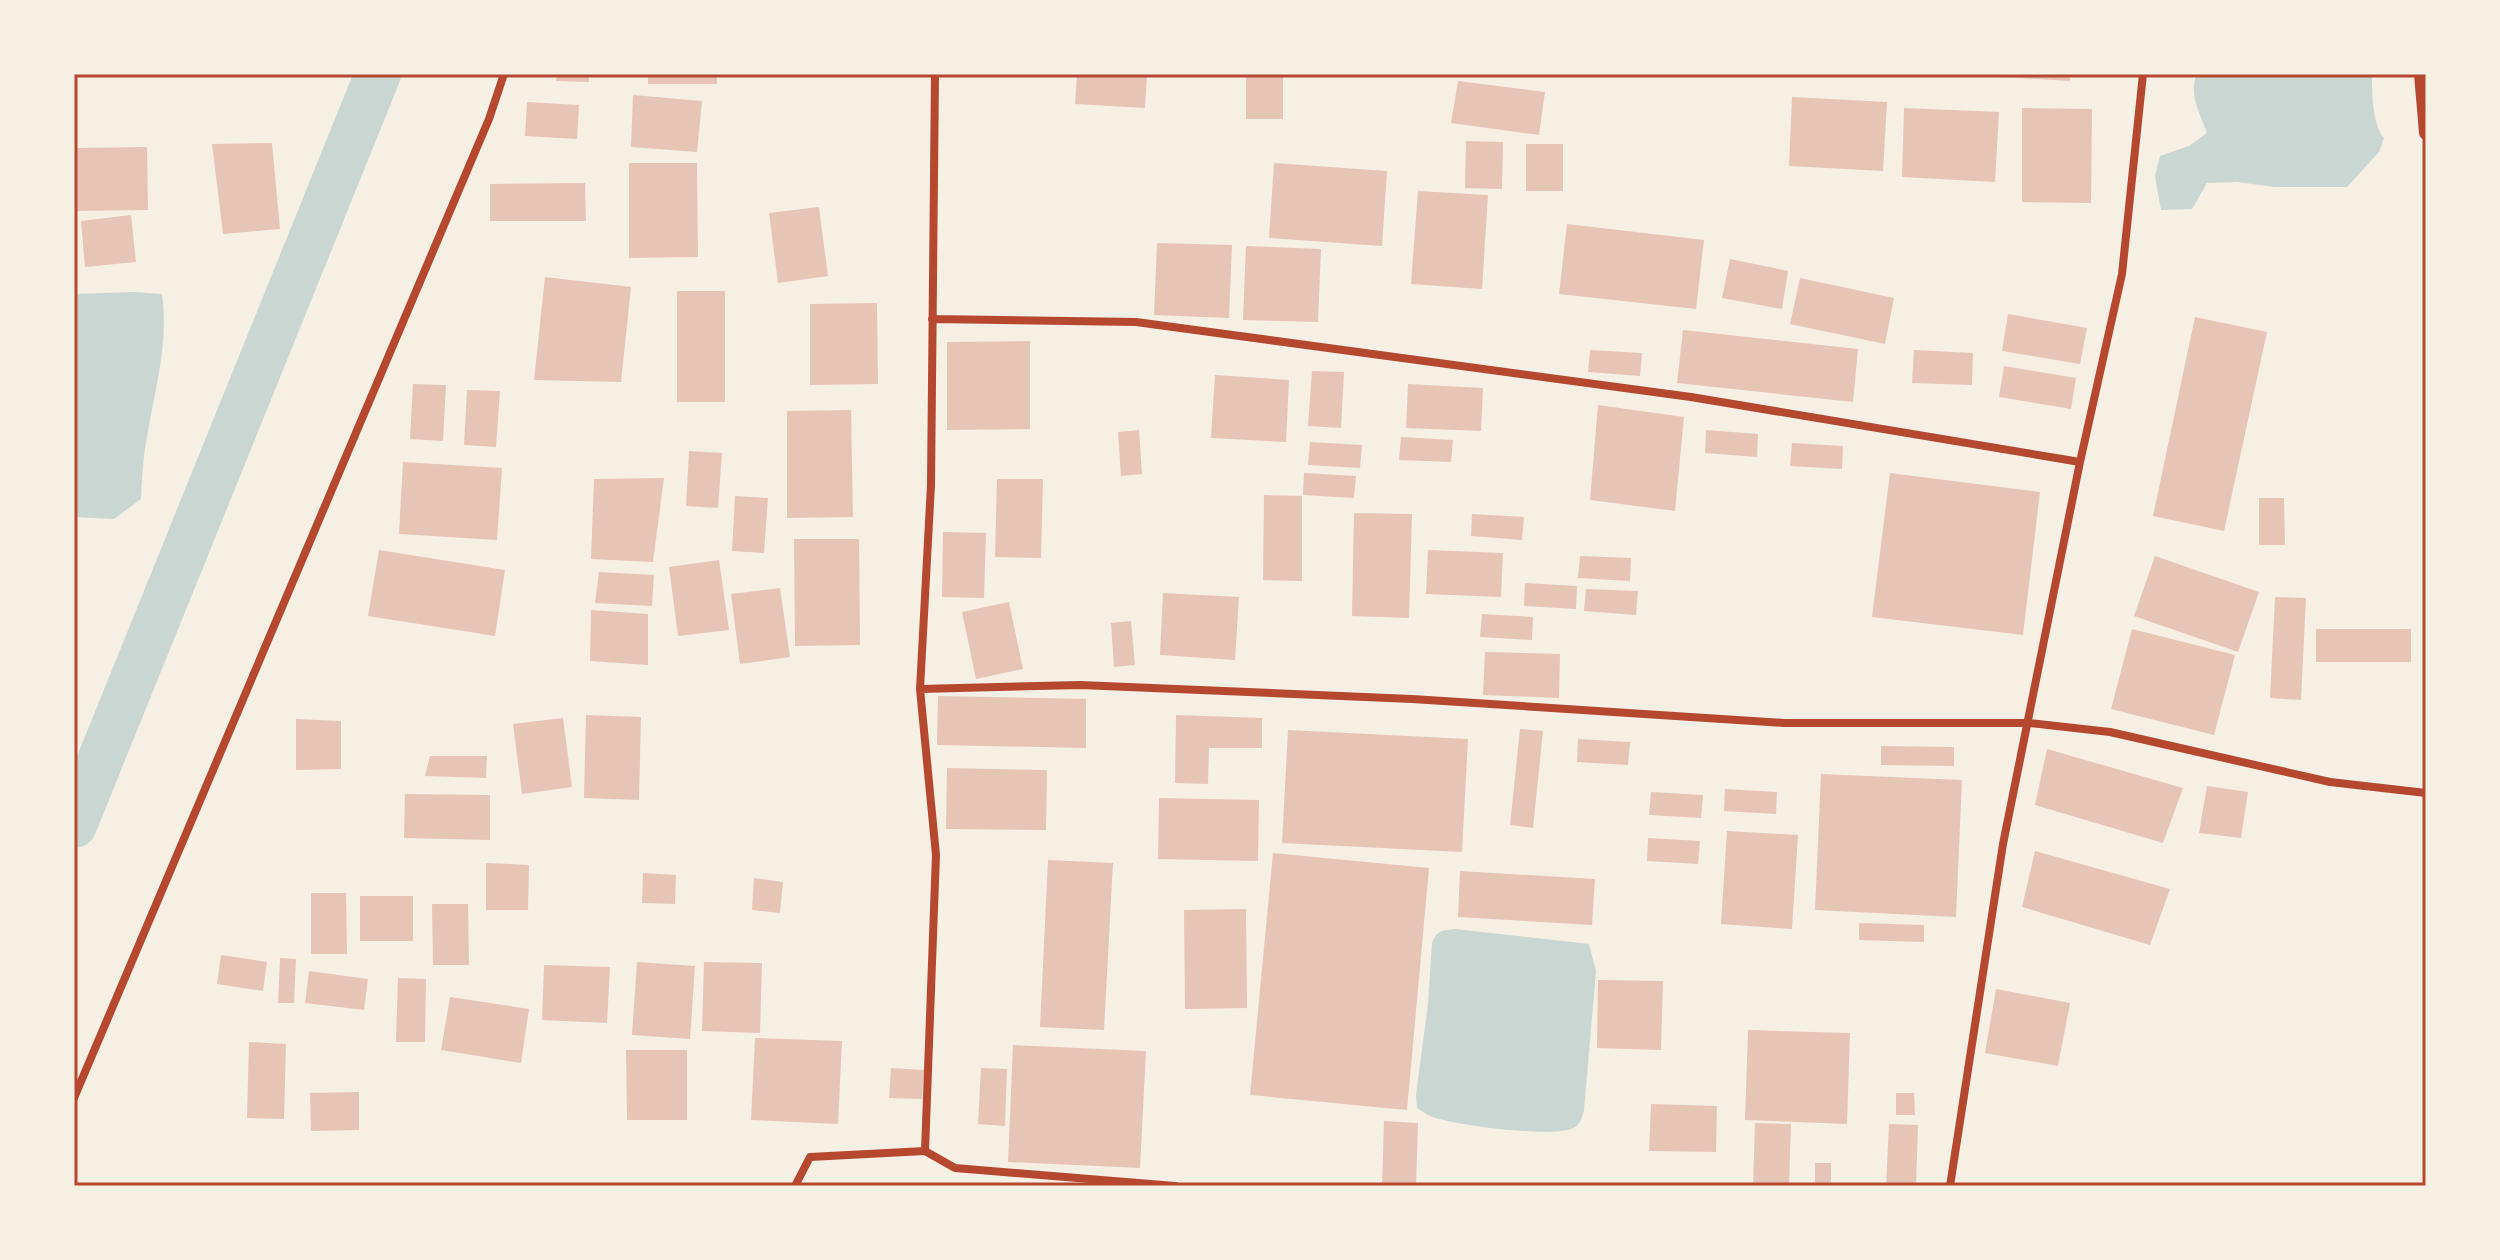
<svg xmlns="http://www.w3.org/2000/svg" width="2500" height="1260" viewBox="0 0 2500 1260" font-family="'Nunito Sans',sans-serif">
	<style>
		.water { fill: #c9d6d2 }
		.lines { fill: none; stroke-linecap: round; stroke-linejoin: round }
		.canal { stroke: #c9d6d2; stroke-width: 46 }
		.building { fill: #e6c5b7 }
		.minor { stroke: #b5482f; stroke-width: 8 }
		.tertiary { stroke: #b5482f; stroke-width: 14 }
		.neatline { fill: none; stroke: #b5482f; stroke-width: 3 }
	</style>
	<rect width="100%" height="100%" fill="#f6efe4"/>
	<path class="water" d="M2197 74H2372C2372 92 2372 124 2384 138L2379 152 2347 187H2275L2237 182 2207 183 2192 209 2161 210 2155 176 2160 156 2189 146 2207 133C2200 113 2188 94 2197 74Z
		M134 292 162 294C169 344 155 388 147 437 143 457 142 478 141 499L114 519 74 517V294Z
		M1455 929 1589 944 1596 971 1584 1110C1582 1118 1580 1126 1571 1129 1547 1137 1465 1126 1439 1119 1431 1117 1424 1113 1417 1108L1416 1095 1428 1004 1432 943C1436 931 1443 930 1455 929Z"/>
	<g class="lines">
		<path class="canal" d="M74 825 378 74"/>
	</g>
	<path class="building" d="M557 74H589V82L556 81Z
		M648 74H717V84H648Z
		M1077 74H1147L1145 108 1075 104Z
		M1246 74H1283V119H1246Z
		M1982 74H2070V81L1982 76Z
		M1458 81 1545 92 1539 135 1451 123Z
		M633 95 702 101 697 152 631 147Z
		M1792 97 1887 102 1883 171 1789 166Z
		M527 102 579 105 577 139 525 136Z
		M1904 108 1999 112 1995 182 1902 177Z
		M2022 108 2092 109 2091 203 2022 202Z
		M1466 141 1503 142 1502 189 1465 188Z
		M272 143 280 229 223 234 212 144Z
		M1526 144H1563V191H1526Z
		M147 147 148 210 74 211V148Z
		M629 163H697L698 257 629 258Z
		M1274 163 1387 171 1382 246 1269 238Z
		M585 183 586 221H490V184Z
		M1418 191 1488 195 1482 289 1411 284Z
		M819 207 828 276 778 283 769 213Z
		M131 215 136 262 85 267 81 221Z
		M1567 224 1704 240 1696 309 1559 294Z
		M1157 243 1232 245 1229 318 1154 315Z
		M1246 246 1321 249 1318 322 1243 320Z
		M1730 259 1788 271 1782 309 1722 298Z
		M545 277 631 287 621 382 534 380Z
		M1800 278 1894 298 1885 344 1790 324Z
		M677 291H725V402H677Z
		M877 303 878 384 810 385V304Z
		M2008 314 2087 328 2080 364 2002 351Z
		M2195 317 2267 332 2224 531 2153 516Z
		M1683 330 1858 349 1853 402 1677 383Z
		M1030 341V429L947 430V342Z
		M1590 350 1642 353 1640 376 1588 372Z
		M1914 350 1973 353 1972 385 1912 383Z
		M2004 366 2076 378 2071 409 1999 397Z
		M1312 371 1344 372 1341 428 1308 426Z
		M1215 375 1289 380 1286 442 1211 438Z
		M413 384 446 385 443 441 410 439Z
		M1408 384 1483 388 1481 431 1406 428Z
		M467 390 500 391 496 447 464 445Z
		M1598 405 1684 417 1675 511 1590 500Z
		M851 410 853 517 787 518V411Z
		M1139 430 1142 474 1121 476 1118 432Z
		M1706 430 1758 434 1757 457 1705 453Z
		M1401 437 1453 440 1451 462 1399 460Z
		M1310 442 1362 445 1360 468 1308 465Z
		M1792 443 1843 446 1842 469 1790 466Z
		M689 451 722 453 718 508 686 506Z
		M403 462 502 468 497 540 399 534Z
		M1304 473 1356 476 1354 498 1303 495Z
		M1890 473 2040 492 2023 635 1872 617Z
		M664 478 653 562 591 559 594 479Z
		M997 479H1043L1041 558 995 557Z
		M1264 495 1302 496V581L1263 580Z
		M735 496 768 498 764 553 732 551Z
		M2259 498H2284L2285 545H2259Z
		M1354 513 1412 514 1409 618 1352 616Z
		M1472 514 1524 517 1522 540 1471 536Z
		M943 532 986 533 984 598 942 597Z
		M794 539H859L860 645 795 646Z
		M379 550 505 570 495 636 368 616Z
		M1428 550 1503 553 1501 597 1426 594Z
		M1580 556 1631 558 1630 581 1578 578Z
		M2155 556 2259 592 2238 652 2134 616Z
		M719 560 729 630 678 636 669 567Z
		M599 572 654 575 652 606 595 603Z
		M1525 583 1577 586 1576 609 1524 606Z
		M780 588 790 657 740 664 731 594Z
		M1586 589 1638 591 1636 615 1584 611Z
		M1163 593 1239 597 1235 660 1160 655Z
		M2275 597 2306 598 2301 700 2270 698Z
		M1009 602 1023 669 976 679 962 612Z
		M591 610 648 614V665L590 661Z
		M1482 614 1533 617 1532 640 1480 637Z
		M1131 621 1135 665 1114 667 1111 623Z
		M2132 629 2235 655 2214 735 2111 709Z
		M2316 629H2411V662H2316Z
		M1485 652 1560 654 1559 698 1483 695Z
		M938 696 1086 699V748L937 745Z
		M586 715 641 717 639 800 584 798Z
		M1176 715 1262 718V748H1209L1208 784 1175 783Z
		M563 718 572 787 522 794 513 724Z
		M296 719 341 721V769L296 770Z
		M1520 729 1543 731 1533 828 1510 825Z
		M1288 730 1468 739 1462 852 1282 843Z
		M1578 739 1630 742 1628 765 1577 762Z
		M1881 746 1954 747V766L1881 765Z
		M2047 749 2183 788 2163 843 2035 805Z
		M430 756H487L486 778 425 776Z
		M947 768 1047 770 1046 830 946 829Z
		M1821 774 1962 780 1956 917 1815 910Z
		M2207 786 2248 792 2241 838 2199 833Z
		M1725 789 1777 792 1776 814 1724 811Z
		M1651 792 1703 795 1701 818 1649 815Z
		M405 794 490 795V840L404 838Z
		M1159 798 1259 800 1258 861 1158 859Z
		M1727 831 1798 835 1792 929 1721 924Z
		M1648 838 1700 841 1698 864 1647 861Z
		M2035 851 2170 889 2150 945 2022 907Z
		M1273 853 1429 868 1407 1110 1250 1095Z
		M1048 860 1113 863 1104 1030 1040 1027Z
		M486 863 529 865 528 910H486Z
		M1460 871 1595 879 1592 925 1458 917Z
		M643 873 676 875 675 904 642 903Z
		M754 878 783 882 780 913 752 910Z
		M311 893H346L347 954H311Z
		M360 896H413V941H360Z
		M432 904H468L469 965H433Z
		M1246 909 1247 1008 1185 1009 1184 910Z
		M1859 923 1924 925V942L1859 940Z
		M221 955 267 962 263 991 217 984Z
		M280 958 296 959 294 1003H278Z
		M637 962 695 966 690 1039 632 1035Z
		M704 962 762 963 760 1033 702 1031Z
		M544 965 610 967 607 1023 542 1020Z
		M309 971 368 979 364 1010 305 1003Z
		M398 978 426 979 425 1042H396Z
		M1598 980 1663 981 1661 1050 1597 1048Z
		M1996 989 2070 1003 2058 1066 1985 1053Z
		M450 997 529 1009 521 1063 441 1050Z
		M1748 1030 1850 1033 1847 1124 1745 1120Z
		M755 1038 842 1041 838 1124 751 1120Z
		M249 1042 286 1044 284 1119 247 1118Z
		M1013 1045 1146 1051 1140 1168 1008 1162Z
		M626 1050H687V1120H627Z
		M891 1068 924 1070 922 1099 889 1098Z
		M981 1068 1007 1069 1005 1126 978 1124Z
		M359 1092V1130L311 1131 310 1093Z
		M1896 1093H1914L1915 1115H1896Z
		M1651 1104 1717 1106 1716 1152 1649 1151Z
		M1384 1121 1418 1123 1416 1186H1382Z
		M1755 1123 1791 1124 1789 1186H1753Z
		M1889 1124 1918 1125 1916 1186H1886Z
		M1815 1163H1831V1186H1815Z"/>
	<g class="lines">
		<path class="minor" d="M935 74 931 485 920 689 936 855 925 1151 955 1168 1175 1186
			M932 319 1136 322 1691 397 2080 462
			M920 689 1080 685 1412 699 1784 723H2029L2110 732 2330 782 2426 793
			M74 1098 489 119 504 74
			M795 1186 810 1157 925 1151
			M1950 1186 2003 844 2080 462 2122 274 2143 74"/>
		<path class="tertiary" d="M2421 74 2426 133"/>
	</g>
	<rect width="2500" height="1260" fill="none" stroke="#f6efe4" stroke-width="152"/>
	<rect x="76" y="76" width="2348" height="1108" class="neatline"/>
</svg>
